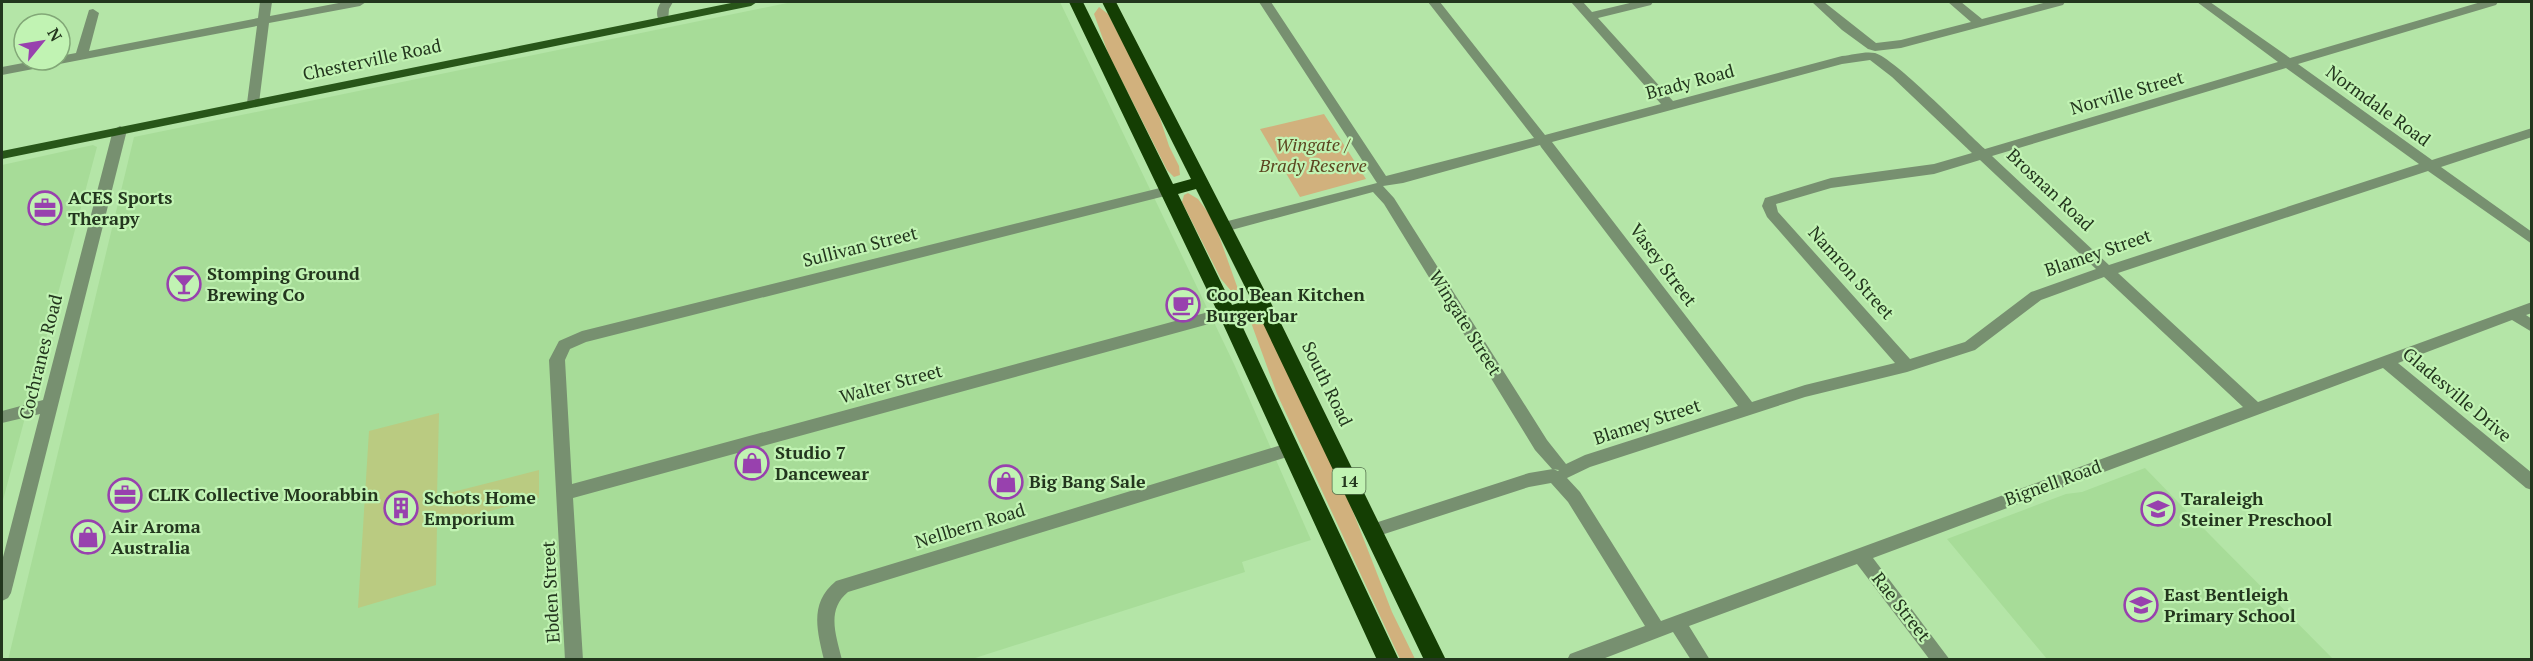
<svg xmlns="http://www.w3.org/2000/svg" width="2533" height="661" viewBox="0 0 2533 661" font-family="'PT Serif',serif">
	<style>
		.built { fill: #a7dc98 }
		.green { fill: #d1b17d }
		.building { fill: #bacb81 }
		.lines { fill: none; stroke-linecap: round; stroke-linejoin: round }
		.minor { fill: #779070; fill-rule: evenodd }
		.major { fill: #285619; fill-rule: evenodd }
		.highway { fill: #143e03; fill-rule: evenodd }
		.labels { text-anchor: middle; stroke-width: 4.5; stroke-linejoin: round; paint-order: stroke }
		.shield { fill: #c1f3b3; stroke: #526f4b; stroke-width: 1.5 }
		.shield-label { font-size: 16px; font-weight: bold; fill: #23361e }
		.street-label { font-size: 18px; fill: #23361e; stroke: #c1f3b3 }
		.park-label { font-size: 18px; font-style: italic; fill: #5b4520; stroke: #c1f3b3 }
		.poi-label { font-size: 18px; font-weight: bold; fill: #23361e; stroke: #c1f3b3; text-anchor: start }
	</style>
	<rect width="100%" height="100%" fill="#b4e5a7"/>
	<path class="built" d="M792 2H1060L1234 364 1311 540 1242 562 1245 572 972 659 8 660 134 137Z
		M93 145 97 147 2 504V165Z
		M2145 468 2211 536 2333 659H2047L1947 539 2066 494 2082 492Z"/>
	<path class="green" d="M1099 7 1108 14 1156 106 1169 146 1179 166 1180 175 1174 177 1167 170 1108 53 1094 14Z
		M1324 114 1366 179 1300 197 1260 129Z
		M1188 193 1198 199 1213 219 1239 292H1232L1221 279 1182 202 1184 195Z
		M1255 315 1262 320 1343 486 1392 612 1415 659H1400L1277 394 1249 317Z"/>
	<path class="building" d="M439 413 437 496 539 470V498L437 525 436 585 358 608 369 431Z"/>
	<g class="lines">
		<path class="minor" d="M260 2H272L270 16 344 2H366L360 6 269 23 259 103 253 107 247 103 257 26 2 75V67L39 60H60V56L76 53 89 10 93 9 99 13 89 51 258 18Z
			M661 2H673L669 9 668 22H660C655 15 657 8 661 2Z
			M1259 2H1271L1386 176 1534 138 1428 2H1440L1545 135 1661 104 1571 2H1583L1592 12 1634 2H1653L1651 5 1598 18 1673 101 1842 56C1852 55 1865 51 1875 53 1894 58 1965 131 1985 149L2278 62 2197 2H2210L2290 58 2481 2H2498L2496 5 2298 64 2432 160 2532 128V137L2441 167 2532 232V244L2428 171 2118 273 2258 402 2532 302V313L2526 315 2532 319V332L2512 320 2398 363 2532 473V490L2526 488 2383 368 1873 558 1950 660H1930L1857 564 1689 626 1710 660H1691L1673 632 1600 660H1567L1570 654 1645 626 1568 502 1551 483 1529 487 1372 538 1366 536 1364 531 1366 526 1372 524 1529 473 1553 469 1558 471 1559 470 1552 469 1535 450 1384 204 1373 192 1224 232 1217 227 1224 222 1377 183ZM1870 60 1892 77 1972 153 1934 164 1831 178 1765 198 1762 206 1767 217 1895 363 1805 385 1752 402 1552 142 1842 64ZM2286 68 2419 164 2109 265 1992 156ZM1540 145 1541 147 1738 406 1585 455 1566 464 1547 440 1394 198 1383 186 1403 183ZM1980 160 2096 269 2031 292 1965 342 1910 359 1778 212 1776 204 1831 188 1934 174ZM2104 277 2243 407 1661 621 1580 492 1567 478 1590 467 1805 397 1907 372 1975 350 2041 300Z
			M1812 2H1824L1876 43 1901 40 1971 22 1948 2H1961L1982 19 2047 2H2065L2063 5 1901 48 1875 51 1868 49 1842 30Z
			M120 126 127 130 11 593 8 598 2 601V561L40 414 2 423V411L43 400 113 130Z
			M1168 186 1173 188 1175 191 1173 194 586 342 570 349 565 360 572 484 1227 307 1232 309 1234 313 1232 317 1227 319 573 498 583 660H565L549 360 559 341 582 331Z
			M1291 442 1297 444 1299 449 1297 454 848 592C826 610 836 635 842 660H824C817 630 809 603 836 581Z"/>
		<path class="major" d="M736 2H757L751 6 2 159V151Z"/>
		<path class="highway" d="M1069 2H1083L1173 184 1191 179 1102 2H1116L1271 303 1446 660H1424L1257 311 1238 317 1399 660H1377L1218 313ZM1196 189 1251 299 1232 305 1178 194Z"/>
	</g>
	<defs>
		<symbol id="office-ring" viewBox="-11 -11 22 22"><circle r="9.5" fill="#c1f3b3" stroke="#9841ae" stroke-width="1.5"/><path d="M-6-3h4V-5.5h4V-3h4V5H-6ZM-1-4.5V-3h2v-1.5ZM-6 0V1H6V0Z" fill="#9841ae"/></symbol>
		<symbol id="bar-ring" viewBox="-11 -11 22 22"><circle r="9.5" fill="#c1f3b3" stroke="#9841ae" stroke-width="1.5"/><path d="M-6-5H6L.8 .8V4.5H3.5V6h-7V4.5H-.8V.8Z" fill="#9841ae"/></symbol>
		<symbol id="cafe-ring" viewBox="-11 -11 22 22"><circle r="9.5" fill="#c1f3b3" stroke="#9841ae" stroke-width="1.5"/><path d="M-5.5-4.5H6V0H3Q3 3.5 0 3.5H-2.5Q-5.5 3.5-5.5 0ZM3-3.2v2h1.7v-2ZM-6 4.5H4V6H-6Z" fill="#9841ae"/></symbol>
		<symbol id="shop-ring" viewBox="-11 -11 22 22"><circle r="9.5" fill="#c1f3b3" stroke="#9841ae" stroke-width="1.5"/><path d="M-5-2.5h2.3a2.7 3.5 0 0 1 5.4 0H5L5.5 6h-11ZM-1.5-2.5h3a1.5 2.3 0 0 0-3 0Z" fill="#9841ae"/></symbol>
		<symbol id="building-ring" viewBox="-11 -11 22 22"><circle r="9.5" fill="#c1f3b3" stroke="#9841ae" stroke-width="1.5"/><path d="M-4-6H4V6H1V3H-1V6H-4ZM-2.5-4.3h1.7v1.8h-1.7ZM.8-4.3h1.7v1.8H.8ZM-2.5-1h1.7V.8h-1.7ZM.8-1h1.7V.8H.8Z" fill="#9841ae"/></symbol>
		<symbol id="school-ring" viewBox="-11 -11 22 22"><circle r="9.5" fill="#c1f3b3" stroke="#9841ae" stroke-width="1.5"/><path d="M0-5L7-2L0 1L-7-2ZM-4 1L0 2.5L4 1V4Q0 6-4 4Z" fill="#9841ae"/></symbol>
	</defs>
	<g fill-rule="evenodd">
		<use href="#office-ring" x="26" y="189" width="38" height="38"/>
		<use href="#bar-ring" x="165" y="265" width="38" height="38"/>
		<use href="#cafe-ring" x="1164" y="286" width="38" height="38"/>
		<use href="#shop-ring" x="733" y="444" width="38" height="38"/>
		<use href="#shop-ring" x="987" y="463" width="38" height="38"/>
		<use href="#office-ring" x="106" y="476" width="38" height="38"/>
		<use href="#building-ring" x="382" y="489" width="38" height="38"/>
		<use href="#school-ring" x="2139" y="490" width="38" height="38"/>
		<use href="#shop-ring" x="69" y="518" width="38" height="38"/>
		<use href="#school-ring" x="2122" y="586" width="38" height="38"/>
	</g>
	<g class="labels">
		<rect class="shield" x="1332.5" y="468" width="33" height="26" rx="4.5"/>
		<g class="shield-label">
			<text x="1349" y="487">14</text>
		</g>
		<g class="street-label">
			<text transform="translate(372 60) rotate(-12)" y="6">Chesterville Road</text>
			<text transform="translate(1690 82) rotate(-15)" y="6">Brady Road</text>
			<text transform="translate(2127 93) rotate(-16)" y="6">Norville Street</text>
			<text transform="translate(2378 106) rotate(36)" y="6">Normdale Road</text>
			<text transform="translate(2050 190) rotate(43)" y="6">Brosnan Road</text>
			<text transform="translate(860 247) rotate(-14)" y="6">Sullivan Street</text>
			<text transform="translate(2098 253) rotate(-19)" y="6">Blamey Street</text>
			<text transform="translate(1663 265) rotate(53)" y="6">Vasey Street</text>
			<text transform="translate(1851 273) rotate(48)" y="6">Namron Street</text>
			<text transform="translate(1465 323) rotate(58)" y="6">Wingate Street</text>
			<text transform="translate(41 357) rotate(-76)" y="6">Cochranes Road</text>
			<text transform="translate(891 384) rotate(-15)" y="6">Walter Street</text>
			<text transform="translate(1327 384) rotate(64)" y="6">South Road</text>
			<text transform="translate(2457 395) rotate(40)" y="6">Gladesville Drive</text>
			<text transform="translate(1647 422) rotate(-18)" y="6">Blamey Street</text>
			<text transform="translate(2053 483) rotate(-20)" y="6">Bignell Road</text>
			<text transform="translate(970 526) rotate(-17)" y="6">Nellbern Road</text>
			<text transform="translate(551 592) rotate(-93)" y="6">Ebden Street</text>
			<text transform="translate(1901 607) rotate(52)" y="6">Rae Street</text>
		</g>
		<g class="park-label">
			<text x="1313" y="151">Wingate /<tspan x="1313" dy="21">Brady Reserve</tspan></text>
		</g>
		<g class="poi-label">
			<text x="68" y="204">ACES Sports<tspan x="68" dy="21">Therapy</tspan></text>
			<text x="207" y="280">Stomping Ground<tspan x="207" dy="21">Brewing Co</tspan></text>
			<text x="1206" y="301">Cool Bean Kitchen<tspan x="1206" dy="21">Burger bar</tspan></text>
			<text x="775" y="459">Studio 7<tspan x="775" dy="21">Dancewear</tspan></text>
			<text x="1029" y="488">Big Bang Sale</text>
			<text x="148" y="501">CLIK Collective Moorabbin</text>
			<text x="424" y="504">Schots Home<tspan x="424" dy="21">Emporium</tspan></text>
			<text x="2181" y="505">Taraleigh<tspan x="2181" dy="21">Steiner Preschool</tspan></text>
			<text x="111" y="533">Air Aroma<tspan x="111" dy="21">Australia</tspan></text>
			<text x="2164" y="601">East Bentleigh<tspan x="2164" dy="21">Primary School</tspan></text>
		</g>
	</g>
	<rect width="2533" height="661" fill="none" stroke="#23361e" stroke-width="6"/>
	<g transform="translate(42 42) rotate(60)"><circle r="28" fill="#c1f3b3" stroke="#82a777" stroke-width="1.5"/>
	<path d="M0-4.5L10 22L0 15L-10 22Z" fill="#9841ae"/>
	<text y="-9" font-size="16" font-weight="bold" text-anchor="middle" fill="#23361e">N</text>
	</g>
</svg>
